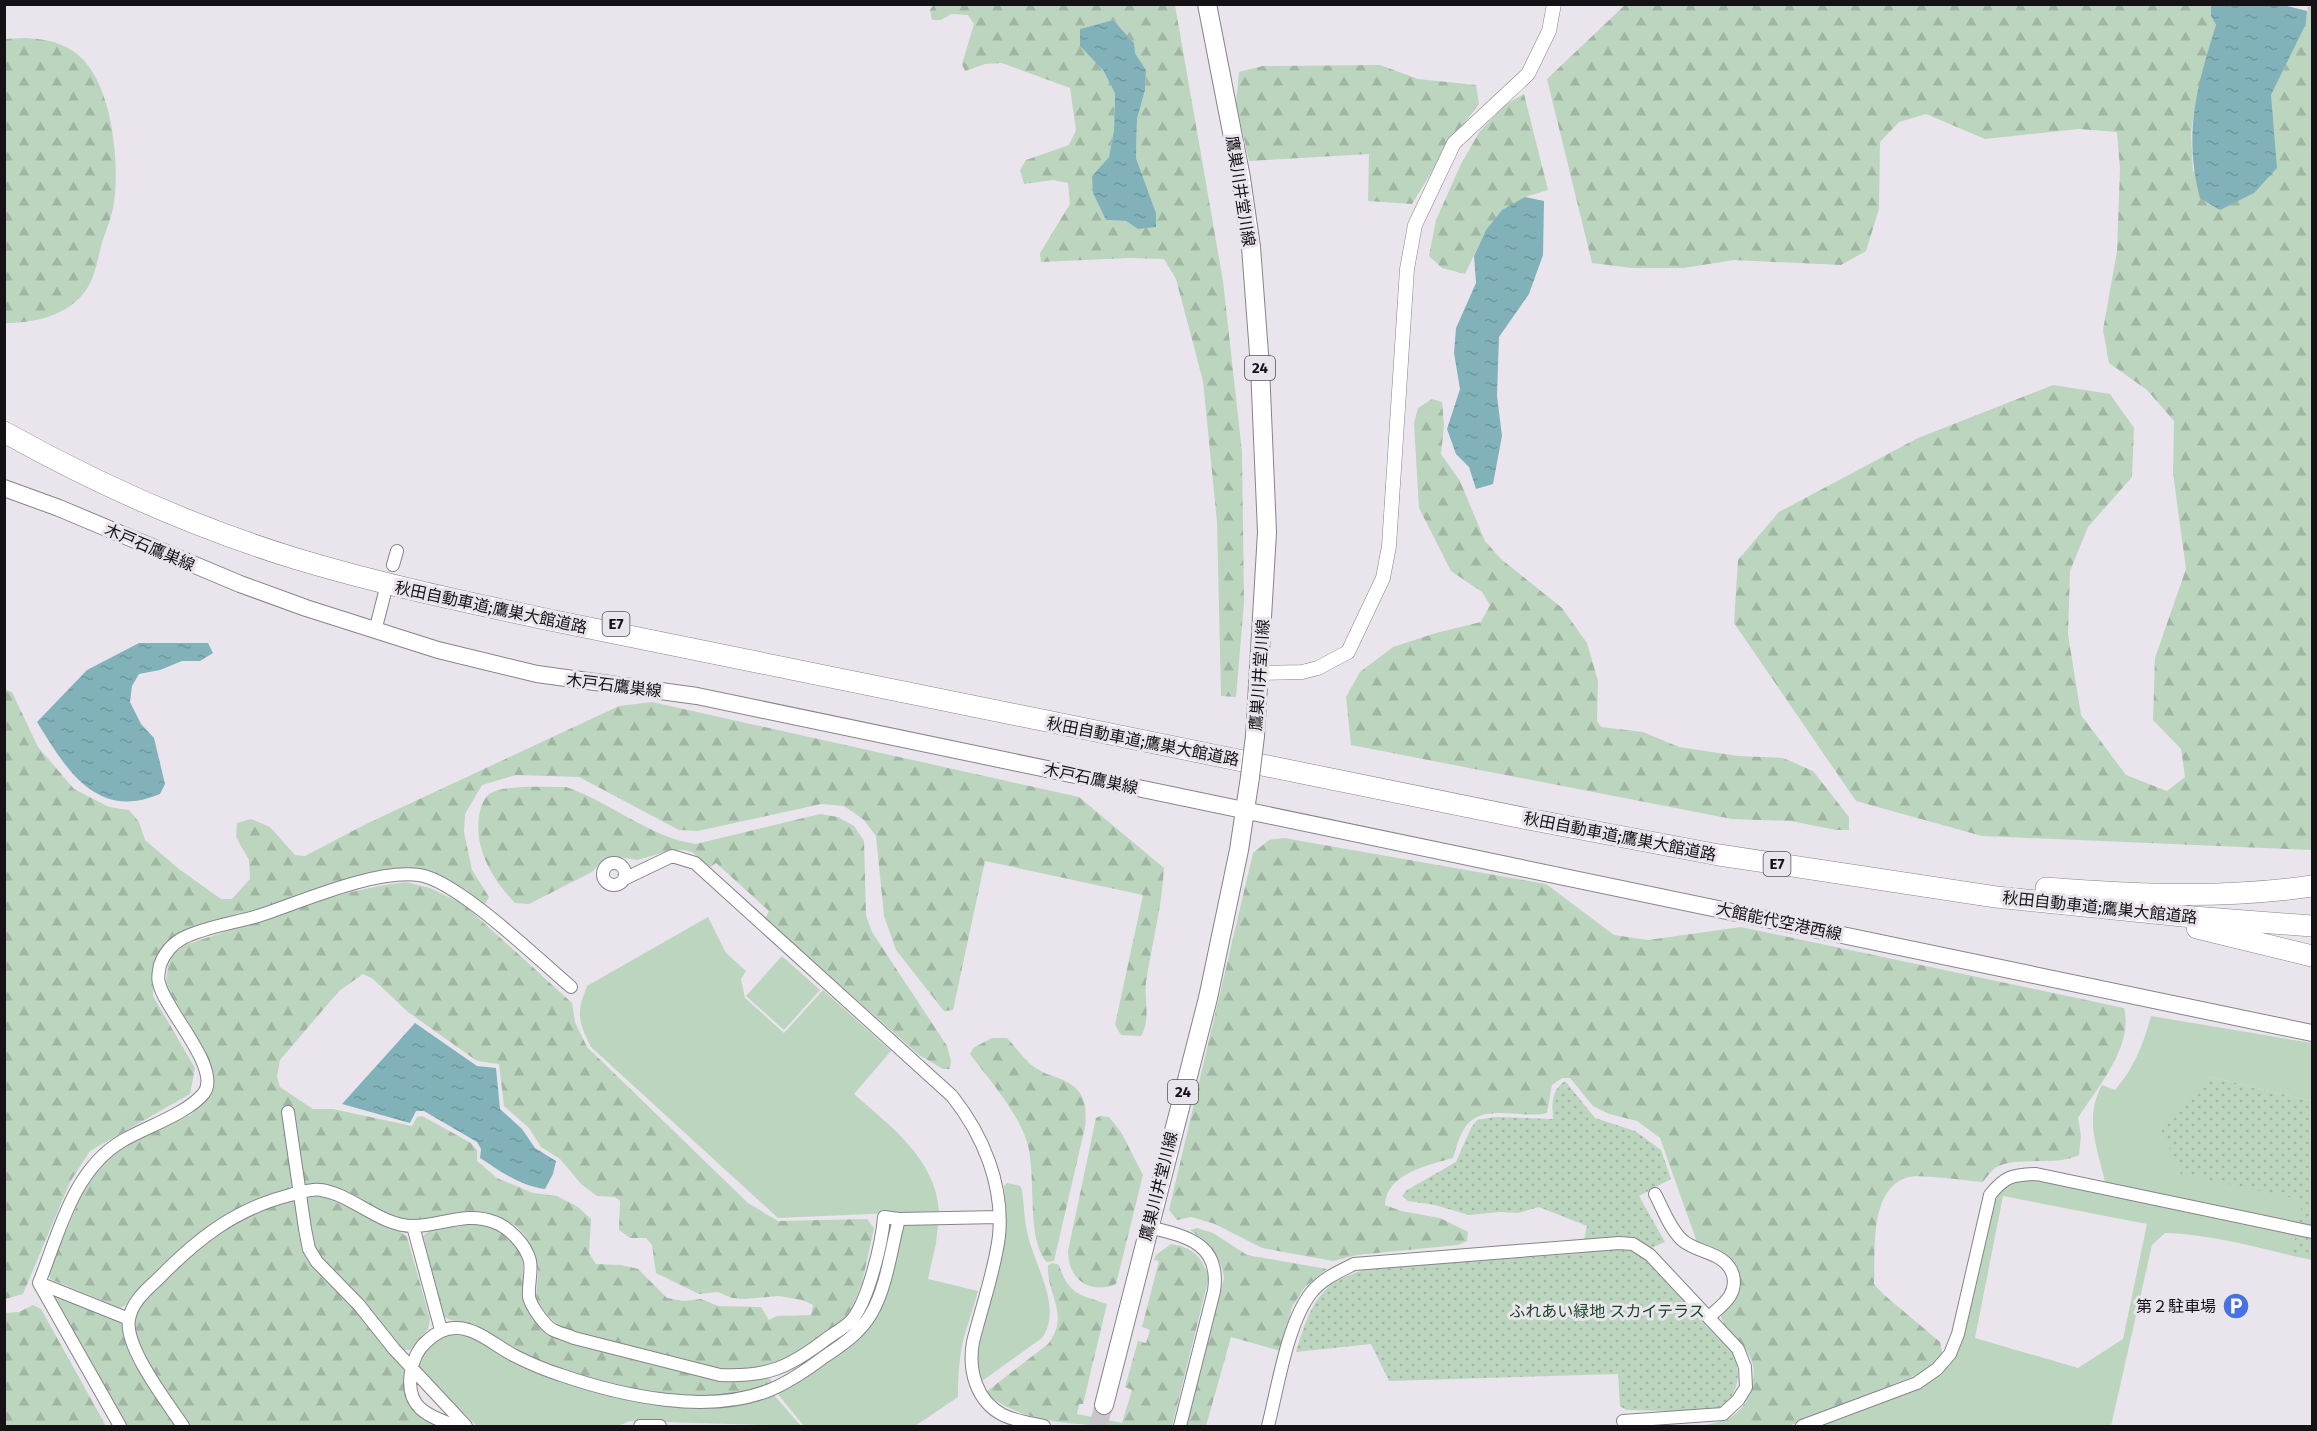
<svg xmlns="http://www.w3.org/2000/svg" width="2317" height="1431" viewBox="0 0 2317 1431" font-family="'Fira Sans','Noto Sans JP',sans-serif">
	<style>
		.grass { fill: #bbd5bf; fill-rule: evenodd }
		.forest { fill: url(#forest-firs); fill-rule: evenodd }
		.park { fill: url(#park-dots) }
		.water { fill: url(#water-ripples) }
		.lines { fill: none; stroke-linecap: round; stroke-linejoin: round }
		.primary-tunnel { stroke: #cac5cc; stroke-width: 18; stroke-dasharray: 18 9; stroke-linecap: butt }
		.minor-casing { stroke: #87838a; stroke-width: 14 }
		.tertiary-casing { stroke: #87838a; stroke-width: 15 }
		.secondary-casing { stroke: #87838a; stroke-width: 18 }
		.primary-casing { stroke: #87838a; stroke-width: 20 }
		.motorway-casing { stroke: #87838a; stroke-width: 22 }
		.minor { stroke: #fff; stroke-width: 12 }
		.tertiary { stroke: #fff; stroke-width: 14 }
		.secondary { stroke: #fff; stroke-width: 16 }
		.primary { stroke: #fff; stroke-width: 18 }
		.motorway { stroke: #fff; stroke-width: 21 }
		.primary-bridge-casing { stroke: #87838a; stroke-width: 20; stroke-linecap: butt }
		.primary-bridge { stroke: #fff; stroke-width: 18 }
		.labels { text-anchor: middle; stroke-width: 6; stroke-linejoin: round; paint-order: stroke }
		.shield { fill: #eae5ec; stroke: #545156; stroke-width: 1.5 }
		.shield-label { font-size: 15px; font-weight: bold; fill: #141215 }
		.street-label { font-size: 16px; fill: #141215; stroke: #eae5ec }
		.poi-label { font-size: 16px; fill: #141215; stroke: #eae5ec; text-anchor: end }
		.park-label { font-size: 16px; fill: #154722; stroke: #eae5ec }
	</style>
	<defs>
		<pattern id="forest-firs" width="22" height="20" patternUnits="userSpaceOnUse" patternTransform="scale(1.5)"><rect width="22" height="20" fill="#bbd5bf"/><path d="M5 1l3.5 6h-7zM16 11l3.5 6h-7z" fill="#a0b6a3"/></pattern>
		<pattern id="park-dots" width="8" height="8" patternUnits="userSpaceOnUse" patternTransform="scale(1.5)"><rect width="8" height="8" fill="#bbd5bf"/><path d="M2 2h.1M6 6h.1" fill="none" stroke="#a0b6a3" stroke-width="1.8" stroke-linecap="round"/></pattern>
		<pattern id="water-ripples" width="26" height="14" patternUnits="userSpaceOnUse" patternTransform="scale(1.5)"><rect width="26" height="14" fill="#81b2ba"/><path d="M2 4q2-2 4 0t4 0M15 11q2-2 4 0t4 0" fill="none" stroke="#6f989f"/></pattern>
	</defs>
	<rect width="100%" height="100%" fill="#eae5ec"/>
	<path class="grass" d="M708 917 726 953 746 971 741 979 745 998 784 1033 823 990 891 1051 854 1094C891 1127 935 1158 939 1211L778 1218 591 1047C578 1021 576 1014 587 986Z
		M782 956 820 990 784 1030 746 996Z
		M2151 1016 2312 1043V1101L2210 1077 2304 1199 2312 1228 2105 1182C2097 1147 2084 1118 2102 1085L2115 1090C2135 1067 2143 1044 2151 1016Z
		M2037 1177 2312 1235V1260C2264 1250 2214 1234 2165 1233L2152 1245 2111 1426H1816L1944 1370 1994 1199 2011 1179ZM2003 1196 2147 1224 2123 1339 2078 1368 1975 1338Z
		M1007 1183 1020 1186 1022 1190C1024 1203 1024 1218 1027 1231 1033 1264 1064 1307 1042 1338L982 1381 977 1364 978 1350 1003 1249 1006 1216 1004 1186Z
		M901 1223 938 1225 936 1243 928 1279 978 1291C974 1308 967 1324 963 1341 959 1360 958 1378 958 1397L915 1426H804L777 1393C803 1375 857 1347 874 1321 892 1293 895 1255 901 1223Z
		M448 1335 469 1336 547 1375 696 1408 736 1406 774 1395 801 1426 630 1421 618 1426H477L417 1367C421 1350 433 1343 448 1335Z"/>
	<path class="forest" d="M934 4 1175 5 1223 281 1242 452 1244 602 1236 697 1221 696 1217 522 1203 381 1176 279 1164 259 1129 258 1041 262 1040 253 1070 204 1068 183 1053 180 1024 184 1020 170 1026 160 1069 145 1076 130 1070 88 1002 63 985 64 965 71 962 64 974 24 968 15 951 14 941 20H932L930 10ZM1113 20 1134 43 1135 53 1146 70 1145 90 1137 119 1136 158 1156 213 1138 229 1126 221 1106 220 1092 176 1109 157 1114 130 1115 92 1080 29Z
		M1625 5H2211V16L2216 25 2196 102 2191 132 2193 172 2271 95 2306 24 2308 5H2312V850L1982 836 1856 801 1734 623 1738 560 1779 512 1918 438 2053 385 2110 394 2134 428 2132 477 2088 527 2070 571 2068 634 2081 715 2126 775 2167 791 2185 777 2181 749 2153 720 2155 658 2186 569 2173 473 2174 421 2147 390 2109 363 2103 330 2117 251 2120 169 2117 132 2079 129 1985 139 1926 114 1899 122 1880 142 1879 209 1866 251 1841 265 1734 260 1684 268H1632L1592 263 1547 79Z
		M25 38C43 39 58 41 73 51 112 76 120 161 114 203 112 216 106 230 102 243 98 257 95 278 86 290 68 316 34 323 5 323V39Z
		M1380 65 1418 79 1476 85 1479 104 1452 139 1412 204 1368 201 1369 154 1249 161 1236 103 1239 72 1263 66Z
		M1524 94 1548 190 1525 197 1486 230 1465 274 1442 268 1429 256 1436 220 1461 164 1480 131 1506 104Z
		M1432 399 1442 402 1444 425 1441 454 1460 481 1485 541 1501 559 1562 608 1587 643 1598 681 1597 721 1601 727 1643 732 1679 747 1738 756 1783 758 1813 771 1849 817V830H1836L1791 821 1732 819 1351 745 1346 697 1360 672 1393 647 1436 633 1481 622 1490 605 1482 592 1451 571 1419 508 1414 423 1418 408Z
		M4 689 12 692 38 747 74 789 109 807 129 810 139 822 145 840 179 869 221 899H232L250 879 249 860 236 837 237 823 251 819 270 827 295 855 305 856 366 824 619 706 652 702 1079 797 1164 868C1162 906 1152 944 1146 982 1144 1001 1151 1020 1141 1036L1121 1035 1115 1025 1143 895 985 861 953 1010 944 1011 896 950 884 916 876 836 864 820 844 806 821 804 698 831 679 830 579 777 516 775 482 785 465 814 464 832 472 870 489 897 485 904 465 889 416 868 387 871 305 893 169 939 154 964 153 996 195 1068 190 1094 90 1151 70 1182 23 1294 5 1299Z
		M566 787C611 802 648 837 696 844L820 814 838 817 854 826 864 841 866 915 872 932 947 1046 951 1061 950 1069H943L919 1055 765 919 769 911 716 863 709 868 692 852 684 850H672L637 860 613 856 603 860 592 872 529 904 515 903C493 880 474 849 479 816 480 809 483 800 488 795 501 784 549 787 566 787Z
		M1284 838 1546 884 1614 935 1648 940 1741 927 2124 1008C2134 1046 2097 1088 2078 1118L2081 1136 2079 1155C2055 1167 2014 1155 1995 1168 1991 1171 1986 1178 1983 1182 1968 1181 1919 1174 1909 1177 1868 1188 1876 1251 1874 1284L1883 1294 1940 1342 1943 1356 1929 1370 1789 1426H1658C1694 1426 1740 1431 1751 1389 1753 1381 1755 1370 1752 1362 1747 1344 1727 1335 1721 1317 1725 1307 1737 1294 1739 1283 1744 1259 1716 1249 1698 1245L1660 1138 1637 1121 1609 1114 1593 1106 1570 1078H1562L1552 1085 1547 1113C1521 1120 1479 1100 1463 1131 1458 1139 1456 1149 1453 1158 1428 1165 1386 1174 1385 1205L1401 1211 1440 1218 1468 1232 1467 1241 1458 1245 1357 1255 1333 1261 1262 1248 1215 1224 1191 1217 1177 1220 1169 1210 1253 853 1269 840Z
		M406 882 430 888 463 904 572 1003 575 1022 587 1047 748 1203 778 1221 867 1219 874 1228 862 1283 852 1308 839 1325 803 1349 776 1362 752 1369 724 1370 580 1336 560 1326 548 1316 536 1298 538 1271 532 1249 524 1234 515 1225 477 1211 423 1221 402 1219 380 1211 336 1189 294 1190 186 1247 126 1305 120 1308 50 1279 49 1271 88 1180 97 1167 121 1148 192 1114 213 1087 214 1076 206 1059 170 999 166 982 168 966 173 954 187 944C257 923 333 890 406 882ZM363 974 373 979 408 1012 477 1061 499 1064 504 1106 529 1128 541 1147 560 1159 581 1184 597 1196 615 1197 620 1201 619 1230 630 1238H646L652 1245 656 1273 699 1294 718 1292 732 1298 745 1299 778 1296 802 1300 813 1305 811 1315 777 1316 769 1320 761 1307 718 1306 701 1299 684 1301 667 1298 638 1269 621 1265 596 1264 589 1253 591 1219 578 1207 557 1196 533 1193 497 1178 477 1161V1150L471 1143 422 1116 417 1117 412 1126 333 1109H313L280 1087 277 1077 280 1060 339 991Z
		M992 1038H1007C1018 1049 1026 1064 1041 1071 1049 1076 1059 1077 1067 1082 1086 1092 1087 1109 1085 1127L1054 1261 1047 1262C1025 1239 1038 1172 1026 1139 1015 1108 990 1081 970 1054L973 1048Z
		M1100 1116 1109 1117 1121 1132 1143 1175 1116 1284C1089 1295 1068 1279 1068 1251L1096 1118Z
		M319 1195 397 1229 407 1237 430 1319 428 1329 410 1350H403L395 1343 374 1313 321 1262 314 1244 306 1197Z
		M295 1199 303 1246 307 1260 320 1275 362 1313 405 1368C402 1398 412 1416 441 1426H189L138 1347C135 1336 133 1325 136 1315 146 1283 214 1234 242 1218 259 1209 277 1205 295 1199Z
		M474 1222C494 1228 523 1240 523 1265 523 1277 522 1294 526 1306 532 1321 545 1331 557 1340L730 1381 769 1378 773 1382C738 1416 597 1385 555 1368 525 1357 498 1339 470 1325 461 1320 454 1323 444 1317L423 1236 429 1231Z
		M1197 1228 1213 1233 1247 1255 1327 1269 1305 1287 1292 1307 1281 1351 1231 1337 1206 1426H1186L1224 1278C1220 1254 1210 1244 1190 1230Z
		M1171 1244C1194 1248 1201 1256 1209 1277L1172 1426C1118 1426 1024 1431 986 1392L1048 1344C1071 1314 1046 1295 1048 1265L1053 1263 1059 1265C1068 1294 1080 1295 1107 1304L1083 1404H1079L1077 1414 1122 1423 1132 1390 1125 1387 1138 1341 1146 1343 1150 1330 1142 1327 1159 1261 1154 1260 1156 1255Z
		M49 1293 113 1315 123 1325 126 1345 175 1426H124Z
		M33 1305 41 1309 106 1426H5V1313L19 1312Z"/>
	<path class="park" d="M2210 1077 2312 1101V1258L2292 1253 2303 1200 2181 1174 2161 1130Z
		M1565 1081 1595 1118 1635 1131 1661 1150 1671 1179 1639 1196 1665 1242 1651 1248 1645 1260 1733 1354C1741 1376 1739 1383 1728 1404L1708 1412 1626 1410 1620 1406 1618 1374 1389 1381 1371 1344 1296 1352C1304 1325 1313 1295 1338 1280 1346 1276 1356 1273 1365 1269L1581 1253 1587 1226 1539 1207 1518 1213 1500 1212 1469 1215 1435 1205 1408 1201 1402 1196 1407 1190 1456 1162 1471 1128 1477 1120 1495 1117 1553 1119C1552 1103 1551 1091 1565 1081Z"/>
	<path class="water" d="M2211 5H2283L2307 11 2306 24 2271 95 2277 168 2254 193 2220 210 2200 198C2183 134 2197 86 2216 25L2211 16Z
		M1113 20 1134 43 1135 53 1146 70 1145 90 1137 119 1136 158 1156 213V227L1138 229 1126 221 1106 220 1093 193 1092 176 1109 157 1114 130 1115 93 1103 70 1080 46V29Z
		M1525 197 1544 201 1543 255 1529 294 1499 337 1497 396 1502 436 1493 484 1476 489 1469 467 1456 454 1447 429 1460 389 1454 353 1456 328 1476 283 1474 256 1486 230 1502 210Z
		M139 643H208L213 653 200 661H182L160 670 139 674 132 686 130 702 141 724 154 738 165 784 160 794C96 821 66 769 37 722L87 670Z
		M415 1023 477 1066 496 1068 500 1109 522 1129 535 1148 556 1161 553 1174 545 1189C520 1186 500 1171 480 1158L481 1149 477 1142 424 1111H416L410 1123 342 1104Z"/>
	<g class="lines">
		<path class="primary-tunnel" d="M1098 1426 1104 1405"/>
		<defs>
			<path id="minor" d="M393 565 397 551
				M375 631 385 592
				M603 874a11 11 0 1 1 22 0a11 11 0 1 1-22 0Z
				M624 879 672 856 695 863 952 1096C983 1135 1004 1185 999 1236 995 1270 981 1309 973 1342 968 1370 976 1401 1003 1415 1015 1421 1031 1423 1044 1426
				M288 1112 305 1229 309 1249 317 1262 359 1305 394 1349 466 1426
				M1655 1194C1663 1209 1669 1227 1681 1239 1696 1254 1726 1251 1733 1275 1738 1295 1722 1305 1709 1317
				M413 1226 441 1330
				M1148 1227C1186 1236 1221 1243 1214 1291L1180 1426
				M39 1283C59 1233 73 1170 122 1141 146 1127 187 1114 204 1093 222 1068 164 1009 159 983 157 978 159 971 160 965 164 954 172 944 183 938 207 926 236 923 261 915 303 901 375 869 419 875 457 880 539 960 571 987
				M39 1283 120 1426
				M39 1283 129 1319
				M183 1426C167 1402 124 1347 129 1319 132 1302 146 1290 158 1279 197 1239 235 1209 290 1195 299 1193 312 1188 321 1190 353 1195 380 1226 413 1226 441 1226 466 1211 494 1222 509 1227 526 1245 530 1261 532 1272 528 1285 529 1297 531 1306 544 1325 553 1330 559 1333 567 1335 574 1338L720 1375C767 1377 788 1368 825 1340 833 1334 844 1328 851 1321 868 1302 882 1243 884 1217L899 1219
				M456 1426C443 1421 429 1417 420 1408 403 1392 410 1356 426 1342 435 1333 445 1327 458 1328 478 1329 497 1347 515 1356 529 1363 545 1370 561 1375 622 1396 708 1415 770 1390 789 1382 808 1369 824 1357 842 1345 860 1333 871 1314 887 1287 891 1249 899 1219L999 1217
				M640 1426H660
				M1268 1426C1278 1387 1287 1324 1311 1293 1322 1279 1338 1272 1354 1264L1619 1243 1633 1244 1650 1255 1738 1349 1745 1367 1746 1387 1738 1400 1723 1414 1623 1421
				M1802 1426 1917 1383 1937 1369 1950 1354 1958 1334 1990 1195C2005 1176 2012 1175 2036 1174L2312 1232"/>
			<path id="tertiary" d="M1260 673 1302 672 1318 668 1348 652 1383 578 1389 546 1407 269 1415 225 1454 143 1528 74 1549 31 1554 4"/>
			<path id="secondary" d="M4 488 59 508 240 584 306 608 438 650 537 674 697 696 2312 1033"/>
			<path id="primary" d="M1207 4 1241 178 1251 247 1260 367 1267 532 1255 736
				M1104 1405 1208 998 1239 850 1250 777"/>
			<path id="motorway" d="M4 432C97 484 196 528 297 559 380 584 465 602 550 620L1528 819 1719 855 1996 897 2193 917 2312 926
				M2046 888C2135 895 2223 899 2312 886
				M2197 928 2312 956"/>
		</defs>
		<use href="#minor" class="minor-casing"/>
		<use href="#tertiary" class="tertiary-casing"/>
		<use href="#secondary" class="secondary-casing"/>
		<use href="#primary" class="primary-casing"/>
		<use href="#motorway" class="motorway-casing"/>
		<use href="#minor" class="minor"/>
		<use href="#tertiary" class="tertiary"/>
		<use href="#secondary" class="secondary"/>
		<use href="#primary" class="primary"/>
		<use href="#motorway" class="motorway"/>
		<defs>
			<path id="primary-bridge" d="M1250 777 1255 736"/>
		</defs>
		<use href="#primary-bridge" class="primary-bridge-casing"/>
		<use href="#primary-bridge" class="primary-bridge"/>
	</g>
	<defs>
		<symbol id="parking-disc" viewBox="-11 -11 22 22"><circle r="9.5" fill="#4672e4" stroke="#eae5ec"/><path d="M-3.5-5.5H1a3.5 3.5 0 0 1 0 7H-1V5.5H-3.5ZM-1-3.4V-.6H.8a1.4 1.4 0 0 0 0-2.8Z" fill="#fff"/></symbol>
	</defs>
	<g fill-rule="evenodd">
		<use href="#parking-disc" x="2221" y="1291" width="30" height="30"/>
	</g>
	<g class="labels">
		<g class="shield">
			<rect x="1245" y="356" width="30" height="24" rx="4.5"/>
			<rect x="602.5" y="612" width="27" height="24" rx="4.5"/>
			<rect x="1763.5" y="852" width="27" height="24" rx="4.5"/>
			<rect x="1168" y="1080" width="30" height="24" rx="4.5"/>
		</g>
		<g class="shield-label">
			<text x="1260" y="373">24</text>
			<text x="616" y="629">E7</text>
			<text x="1777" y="869">E7</text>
			<text x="1183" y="1097">24</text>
		</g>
		<g class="street-label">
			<text transform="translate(1241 191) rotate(81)" y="6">鷹巣川井堂川線</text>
			<text transform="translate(150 547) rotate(23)" y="6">木戸石鷹巣線</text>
			<text transform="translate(491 607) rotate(12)" y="6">秋田自動車道;鷹巣大館道路</text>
			<text transform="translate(1259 675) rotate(-86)" y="6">鷹巣川井堂川線</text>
			<text transform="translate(614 685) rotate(7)" y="6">木戸石鷹巣線</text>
			<text transform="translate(1143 741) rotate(11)" y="6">秋田自動車道;鷹巣大館道路</text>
			<text transform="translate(1091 778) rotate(12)" y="6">木戸石鷹巣線</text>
			<text transform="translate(1620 836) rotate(11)" y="6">秋田自動車道;鷹巣大館道路</text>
			<text transform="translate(2100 907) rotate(6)" y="6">秋田自動車道;鷹巣大館道路</text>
			<text transform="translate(1779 921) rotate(12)" y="6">大館能代空港西線</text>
			<text transform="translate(1158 1186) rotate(-76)" y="6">鷹巣川井堂川線</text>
		</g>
		<g class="poi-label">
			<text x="2216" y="1312">第２駐車場</text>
		</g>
		<g class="park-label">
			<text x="1607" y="1317">ふれあい緑地 スカイテラス</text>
		</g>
	</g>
	<rect width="2317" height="1431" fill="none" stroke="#141215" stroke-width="12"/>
</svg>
